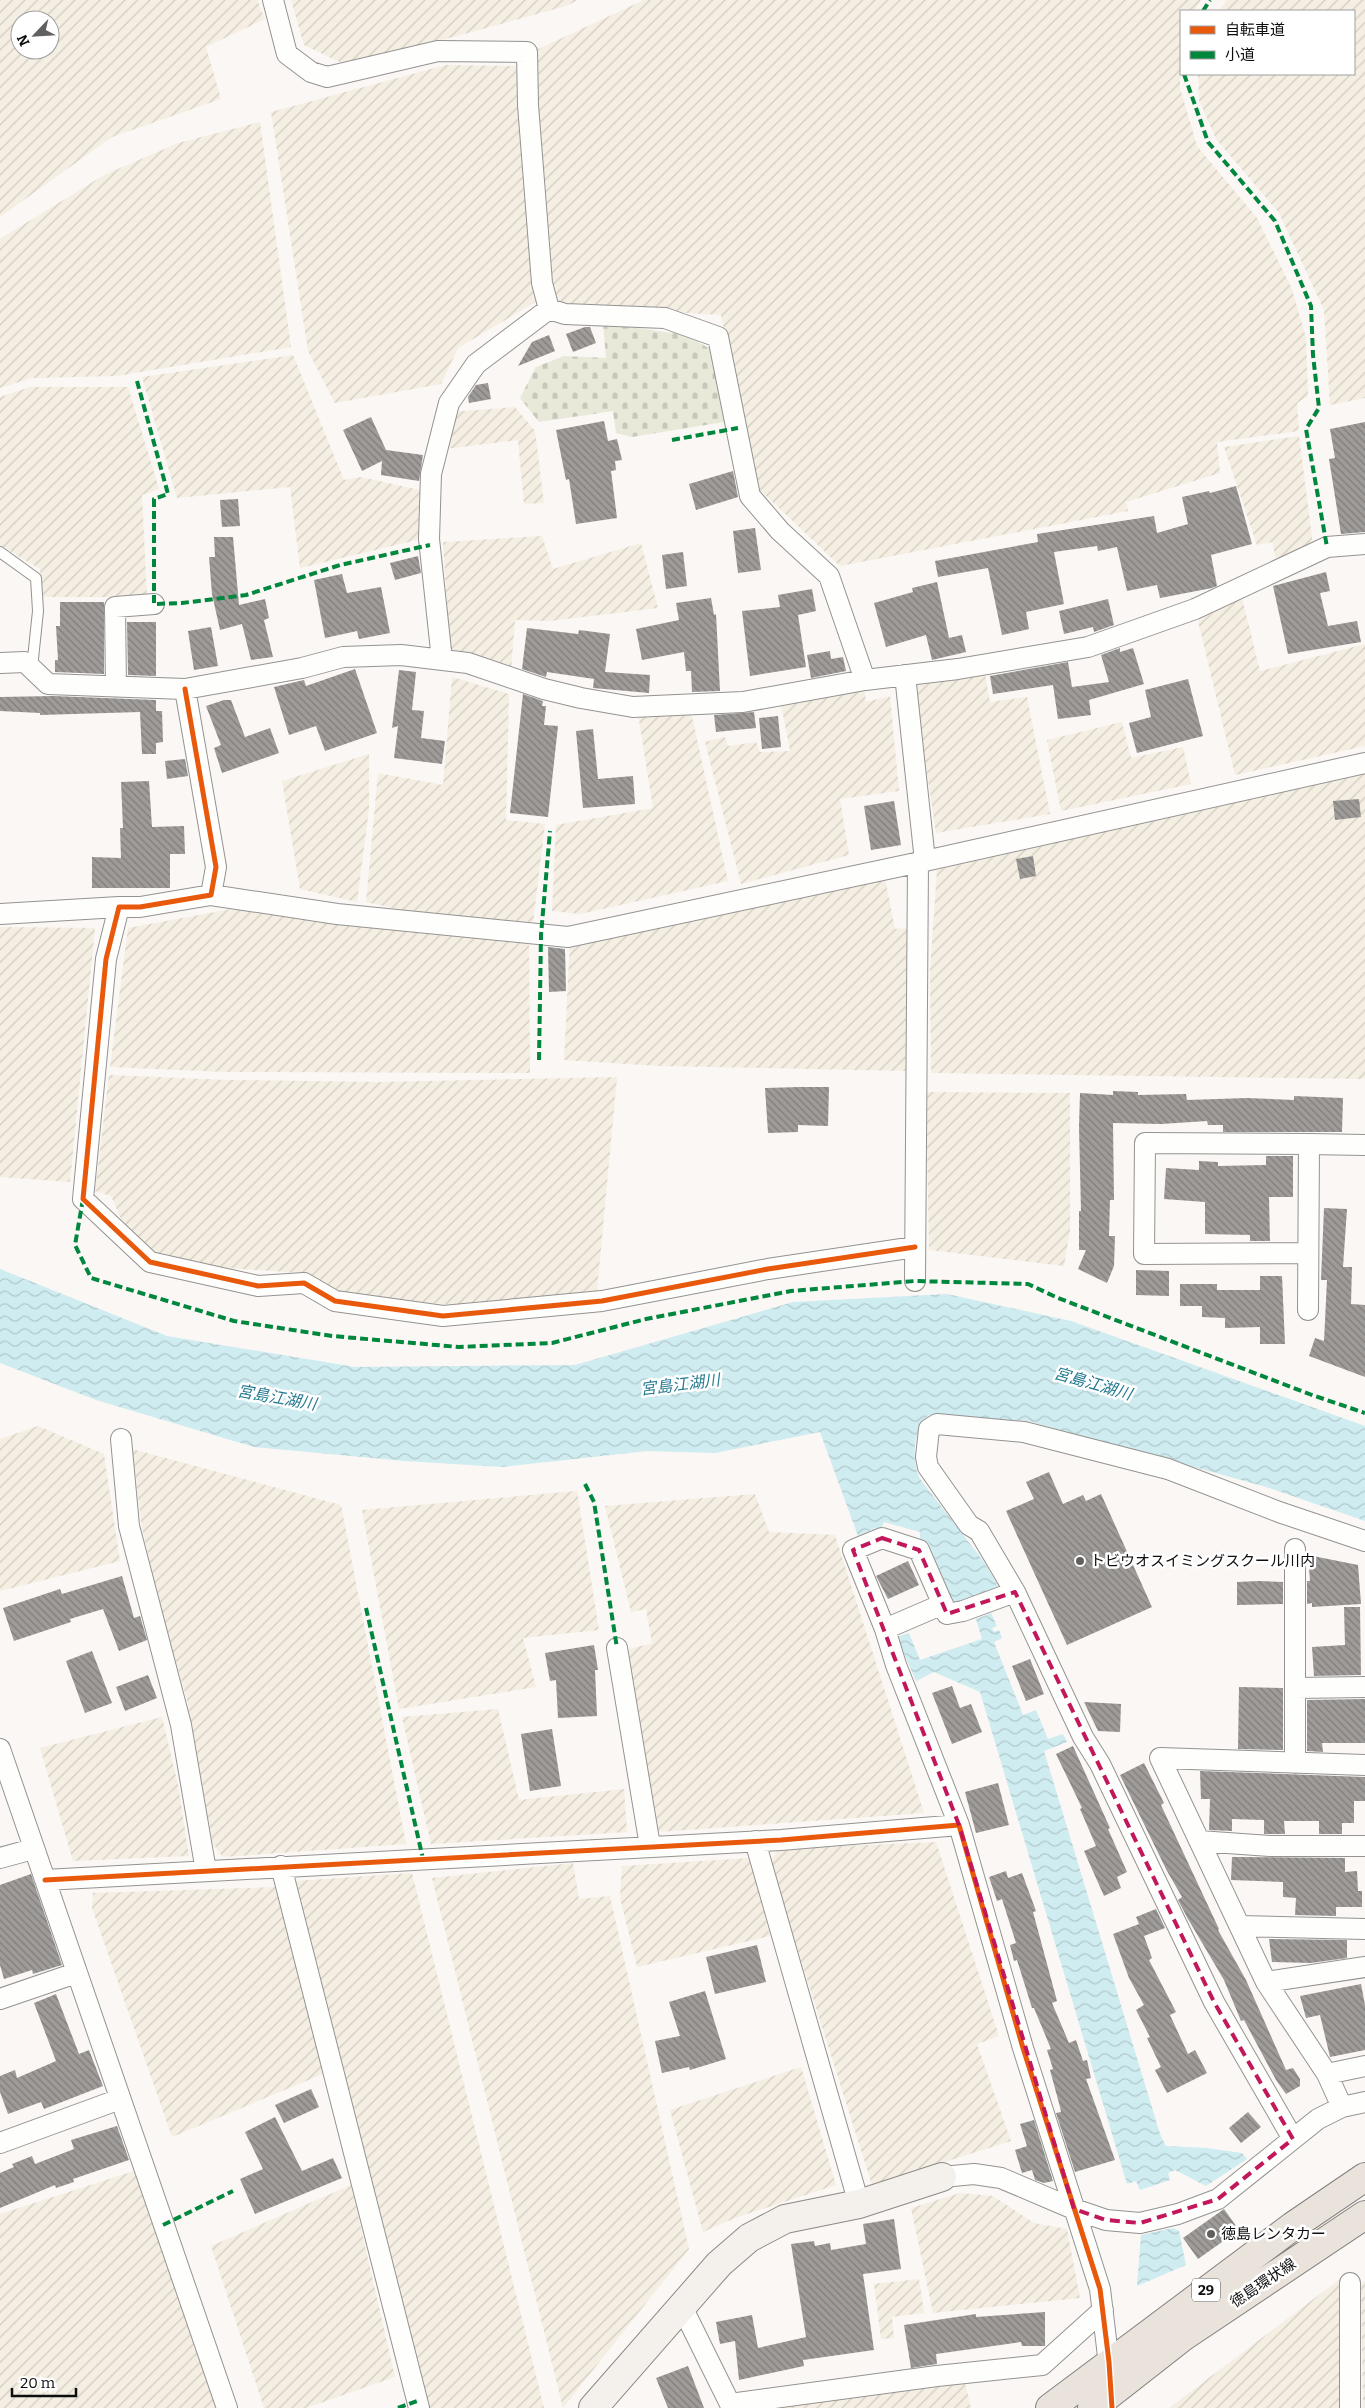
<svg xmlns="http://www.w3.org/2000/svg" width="1365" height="2408" viewBox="0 0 1365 2408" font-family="Bitter,'Noto Sans JP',serif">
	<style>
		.farmland { fill: url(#farmland-furrows); fill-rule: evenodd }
		.cemetery { fill: url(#cemetery-stones) }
		.water { fill: url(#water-waves) }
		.building { fill: url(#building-back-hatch) }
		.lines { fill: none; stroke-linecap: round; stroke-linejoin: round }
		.lane-casing { stroke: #949392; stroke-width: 12 }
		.street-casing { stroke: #949392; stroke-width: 22 }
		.secondary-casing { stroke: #8b8a88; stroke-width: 30 }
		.primary-casing { stroke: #82807f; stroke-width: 30 }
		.lane { stroke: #fefefd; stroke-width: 10 }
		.street { stroke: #fefefd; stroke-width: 20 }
		.secondary { stroke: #f4f0eb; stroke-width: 28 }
		.primary { stroke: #eae3db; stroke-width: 28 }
		.quiet { stroke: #00873e; stroke-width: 4; stroke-dasharray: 8 4; stroke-linecap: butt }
		.cycleway-casing { stroke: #fff; stroke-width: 8 }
		.cycleway { stroke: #e8590c; stroke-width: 5 }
		.marked { fill: none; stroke: #c2185b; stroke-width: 4; stroke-dasharray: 10 6; stroke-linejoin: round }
		.poi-dot { fill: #61605e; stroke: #fff; stroke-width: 2 }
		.labels { text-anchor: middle; stroke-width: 5; stroke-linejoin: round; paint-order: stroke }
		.shield { fill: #fff; stroke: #565656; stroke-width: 1 }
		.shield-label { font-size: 14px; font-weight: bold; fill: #0e0e0e }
		.poi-label { font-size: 15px; fill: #0e0e0e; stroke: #fff; text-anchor: start }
		.street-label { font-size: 15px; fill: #0e0e0e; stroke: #fff }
		.water-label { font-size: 16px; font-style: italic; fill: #277b91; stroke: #fff }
	</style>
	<defs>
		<pattern id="farmland-furrows" width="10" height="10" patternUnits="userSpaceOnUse" patternTransform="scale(1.25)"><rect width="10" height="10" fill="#f5eee2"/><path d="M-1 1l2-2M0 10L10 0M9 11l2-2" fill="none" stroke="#d1cbc1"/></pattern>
		<pattern id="cemetery-stones" width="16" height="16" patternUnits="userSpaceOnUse" patternTransform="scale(1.25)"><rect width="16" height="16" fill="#e9e9da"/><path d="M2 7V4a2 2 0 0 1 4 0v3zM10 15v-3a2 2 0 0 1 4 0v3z" fill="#c7c7ba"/></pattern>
		<pattern id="water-waves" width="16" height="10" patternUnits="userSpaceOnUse" patternTransform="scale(1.25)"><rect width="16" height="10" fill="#cfecf0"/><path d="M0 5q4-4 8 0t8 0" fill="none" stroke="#b1c9cd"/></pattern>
		<pattern id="building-back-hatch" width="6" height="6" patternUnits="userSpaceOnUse" patternTransform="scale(1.25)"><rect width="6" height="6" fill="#9e9b99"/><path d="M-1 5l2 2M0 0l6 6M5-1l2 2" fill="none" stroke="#7f7d7b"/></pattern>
	</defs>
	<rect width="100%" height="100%" fill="#faf7f4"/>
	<path class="farmland" d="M0 0H257L265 19 206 47 221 99 112 137 0 217ZM20 20H50V50H20Z
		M291 0H578L566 6 468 33 346 65 304 45Z
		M644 0H1201L1194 11H1181L1180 88 1197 146 1257 218 1292 289 1306 338 1308 396 1297 403 1299 431 1217 442 1220 473 1126 502 1128 511 840 566 758 488 721 315 572 306 560 301 553 292 540 168 536 50Z
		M1227 0H1365V398L1330 405 1324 310 1279 213 1216 139 1199 100 1198 74H1354V11H1219Z
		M446 65 516 66 539 300 458 348 441 384 335 403 308 351 271 112Z
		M260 122 291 347 117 376 32 378 0 388V239L104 175 178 143Z
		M293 355 344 480 361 477 424 491 421 539 300 568 290 487 177 498 142 377Z
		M30 387H128L159 489 142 495 147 597H43L40 569 0 545V397Z
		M515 407 535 431 544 503 524 504 518 440 444 449 452 412Z
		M1299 436 1313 545 1276 559 1272 542 1257 545 1224 447Z
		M542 536 553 569 641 543 658 608 550 621 515 620 511 670 450 654 443 542Z
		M1242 598 1260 671 1365 644V746L1235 775 1198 621Z
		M985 675 990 702 1027 697 1050 814 936 833 914 686Z
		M452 677 509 694 506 820 545 824 533 922 420 914 366 902 378 773 443 785Z
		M864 689 866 702 890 696 899 791 840 799 849 855 741 884 705 742 725 737 728 746 756 742 760 752 790 751 781 704Z
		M691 712 728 881 580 914 552 911 556 825 653 808 638 714Z
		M1122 722 1131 758 1183 747 1191 784 1061 811 1047 740Z
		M369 754V809L357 902 300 889 282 781Z
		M1365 771V1079L931 1073 930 971 937 870Z
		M885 878 895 929 910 928 908 1071 659 1066 564 1060 570 941Z
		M231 909 529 942 530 1073 225 1072 110 1067 128 928Z
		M0 927 95 928 70 1182 0 1177Z
		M109 1075 227 1080 382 1082 617 1077 597 1291 503 1304H444L352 1297 302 1273 212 1267 152 1254 122 1221 111 1196 95 1191Z
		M926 1092 1070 1093V1230L1064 1266 929 1250Z
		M38 1426 104 1454 120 1561 0 1591V1439Z
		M132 1449 341 1505 406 1844 223 1857 213 1844 187 1700 161 1609 142 1528Z
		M577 1491 599 1630 523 1638 536 1687 399 1709 362 1510Z
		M755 1494 769 1532 835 1535 924 1813 657 1832 626 1650 652 1643 646 1609 631 1612 605 1506Z
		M498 1709 519 1800 624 1789 627 1832 431 1844 402 1717Z
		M162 1717 178 1785 189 1856 73 1861 40 1748Z
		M936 1842 999 2036 977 2044 1011 2141 872 2185 770 1862 778 1849Z
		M750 1858 770 1936 637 1967 620 1898 622 1866Z
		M573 1863 579 1899 610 1896 689 2249 563 2408 432 1878Z
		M412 1873 544 2408H428L295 1881Z
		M278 1887 323 2074 172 2137 92 1908 93 1893Z
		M801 2067 836 2185 735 2218 703 2232 670 2110Z
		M134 2171 216 2408H0V2214Z
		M351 2185 395 2377 306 2408H264L211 2246Z
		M960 2193 993 2196 1034 2223 1067 2229 1080 2298 933 2313 911 2208Z
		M919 2279 924 2313 892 2317 894 2338 881 2339 874 2284Z
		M1340 2279V2408H1169Z
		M1365 2281V2408H1363L1361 2284Z
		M965 2383 971 2408H779Z"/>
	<path class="cemetery" d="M603 323 686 335 712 350 730 421 632 437 616 433 613 411 539 422 520 398 536 367 564 356 606 358Z"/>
	<path class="water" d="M0 1269 167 1336 355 1367 575 1365 793 1302 947 1294 1071 1321 1365 1426V1521L1266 1487 1028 1421 929 1415C913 1428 911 1461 920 1479L984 1562 1001 1591 961 1604 953 1602 928 1542 920 1540V1532L884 1522 881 1529 875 1528 858 1536 820 1432 715 1453 647 1451 502 1467 405 1461 254 1447 96 1400 0 1363Z
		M991 1613 997 1626 992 1628 994 1632 999 1630 1002 1638 994 1642 1023 1715 1036 1710 1048 1739 1063 1734 1067 1742 1044 1751 1160 2134 1166 2146 1207 2148 1242 2153 1247 2159 1206 2186 1175 2170 1168 2173 1170 2180 1140 2190 1136 2181 1127 2184 980 1692 934 1672 916 1681 897 1637 909 1633 920 1660 982 1639 976 1619Z
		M1173 2228 1179 2231 1186 2265 1137 2286 1141 2235Z"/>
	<path class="building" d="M585 327H590L596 343 573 352 566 334Z
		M549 335 555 351 518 366 532 342Z
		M488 383 491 399 469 403 468 397 476 385Z
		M371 417 386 450 423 455 419 481 381 475 382 461 362 471 343 430Z
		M604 421 608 441 617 439 622 460 615 461 616 470 611 471 617 518 576 524 569 479 566 480 556 430Z
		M1365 422V532L1341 534 1329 459 1335 458 1330 429Z
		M733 471 738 497 696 510 689 484Z
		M1236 486 1252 544 1211 555 1217 586 1212 588 1160 598 1157 585 1127 591 1117 547 1098 551 1097 546 1054 552 1064 604 1026 612 1029 629 1002 635 988 568 938 577 935 561 1038 542 1037 534 1154 516 1157 533 1188 524 1182 497 1209 491 1210 493Z
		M238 499 240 526 222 527 220 500Z
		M755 528 761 570 738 573 733 531Z
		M214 537H233L239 605 265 599 269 618 264 620 273 657 251 660 242 624 220 630 212 594 209 557H215Z
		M683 552 687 586 666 589 662 555Z
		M418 556 421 573 395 580 390 563Z
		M1326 572 1330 591 1320 593 1328 626 1357 621 1361 642 1288 654 1273 586Z
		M342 574 347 593 381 587 390 633 359 639 357 631 325 638 314 580Z
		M937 582 949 638 962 635 966 652 932 660 926 635 886 647 874 603 913 592 912 588Z
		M812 589 816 611 798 615 806 667 750 676 742 611 780 607 778 595Z
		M711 598 714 615 716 614 720 691 692 692 691 671H686L684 652 642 660 636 629 679 620 676 603Z
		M1108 599 1114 625 1094 632 1093 627 1064 634 1059 611Z
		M60 602H104V674L55 672V660H58L56 626H60Z
		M127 622H156V676L128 675Z
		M211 627 218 666 194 670 188 631Z
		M527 628 578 634 579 630 610 634 605 672 650 675 649 693 593 688 594 679 547 672 546 677 522 669Z
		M1120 648V652L1133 648 1144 684 1089 700 1091 715 1058 719 1053 685 993 694 990 676 1068 662 1072 687 1109 682 1101 655Z
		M830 651 831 659 843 657 846 671 811 678 807 655Z
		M355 669 377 733 325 751 316 726 289 735 274 687 304 680 306 686Z
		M399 670 416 672 412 710 424 711 421 738 445 741 442 764 394 758 398 726 392 728Z
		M1188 679 1203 736 1137 753 1129 723 1151 717 1145 690Z
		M523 694 543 701 542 706H546L544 725 558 726 548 817 510 813Z
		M54 696 156 700V711H162L163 742 156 743V754H142L140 712 40 715V713L0 711V697Z
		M224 700H231L245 737 270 728 279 753 222 773 214 748 221 745 206 706Z
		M754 712 756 728 716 732 714 715Z
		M778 716 781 747 762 749 759 718Z
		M593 729 598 779 633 776 635 804 583 808 576 731Z
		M185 759 188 776 167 779 165 761Z
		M149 781 152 827 184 826 185 854H170V888H92V857L121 858 120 828H123L121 782Z
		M1359 799 1361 817 1335 820 1333 801Z
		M894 801 901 845 871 850 864 806Z
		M1033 856 1036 876 1020 879 1016 859Z
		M548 947 565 949 566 991 549 992Z
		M799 1087H829L828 1126 798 1125V1132L768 1133 765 1088Z
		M1113 1091 1138 1092V1095L1186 1094 1187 1100 1247 1098 1294 1100V1096L1343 1098 1342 1132H1223V1125H1208L1207 1121 1161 1124 1113 1123 1114 1200H1110L1109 1236H1115L1114 1266 1107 1283 1078 1269 1086 1250H1079V1211H1081L1079 1127 1080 1093 1113 1095Z
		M1266 1156H1293V1197H1269L1270 1241H1250V1235L1205 1234V1202L1164 1199 1166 1168 1199 1170V1161L1218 1162V1166L1266 1165Z
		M1324 1208 1347 1209 1343 1267H1352L1351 1304 1365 1305V1377L1309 1356 1315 1338 1324 1341 1327 1280H1321Z
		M1136 1270 1169 1271V1296L1136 1295Z
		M1260 1276H1282L1285 1344H1260V1327L1225 1328V1318L1202 1317V1306H1180V1284H1217V1290H1260Z
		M1049 1472 1063 1504 1083 1495 1086 1501 1101 1494 1152 1607 1067 1645 1006 1511 1034 1499 1026 1482Z
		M1308 1555 1358 1565 1361 1604 1312 1607V1603L1307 1604V1581H1310Z
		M908 1561 919 1585 888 1599 876 1576Z
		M122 1576 134 1618 140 1616 147 1640 119 1651 103 1609 70 1619 71 1622 14 1641 3 1608 60 1589 62 1594Z
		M1259 1581 1283 1582V1604L1237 1605V1582Z
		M1344 1607H1360L1361 1675 1314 1676 1312 1647 1345 1645Z
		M594 1645 598 1670H595L597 1716 558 1718 556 1680 550 1681 545 1653Z
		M92 1651 112 1703 85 1713 66 1661Z
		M1030 1659 1044 1694 1026 1701 1012 1666Z
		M148 1675 157 1698 125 1711 116 1687Z
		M952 1686 960 1708 971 1704 982 1732 952 1744 932 1693Z
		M1239 1687 1283 1688V1750L1238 1749Z
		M1365 1699V1743H1322L1323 1752 1307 1751V1700Z
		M1084 1702 1121 1704 1120 1732 1098 1731Z
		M552 1729 561 1786 530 1791 521 1734Z
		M1073 1746 1110 1828 1108 1829 1127 1872 1117 1877 1121 1888 1104 1896 1084 1851 1096 1846 1080 1809 1082 1808 1056 1754Z
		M1144 1763 1164 1803 1161 1805 1219 1929 1218 1930 1246 1980 1286 2070 1293 2068 1300 2079V2086L1286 2094 1276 2080 1244 2020 1241 2021 1224 1980 1188 1919 1178 1900 1182 1897 1167 1871 1120 1775Z
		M1200 1771 1365 1777V1801H1354V1823H1342V1834H1319V1821H1284L1285 1834H1264V1820L1232 1819V1831L1209 1830 1210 1799H1201Z
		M998 1783 1009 1825 976 1833 965 1792Z
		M1232 1857 1345 1858V1872L1357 1871 1358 1891H1362V1907H1336V1916L1295 1915 1296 1898 1283 1897V1882L1231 1880Z
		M1006 1871 1008 1878 1022 1873 1036 1911 1033 1912 1057 2001 1052 2003 1069 2043 1076 2040 1083 2061 1087 2060 1091 2078 1086 2079 1115 2160 1075 2172 1056 2113 1061 2112 1060 2107 1050 2070 1053 2069 1047 2050 1051 2049 1034 2008H1032L1017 1960 1014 1961 1010 1945 1016 1943 1002 1899 997 1901 989 1877Z
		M31 1874 62 1965 33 1974 32 1970 4 1979 0 1965V1885Z
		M1156 1909 1165 1928 1144 1936 1152 1958 1149 1960 1176 2012 1170 2015 1188 2054 1195 2050 1207 2073 1167 2093 1155 2070 1161 2067 1147 2038 1150 2037 1136 2010 1144 2005 1129 1978 1113 1934 1139 1924 1136 1917Z
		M1269 1939 1347 1940V1958L1311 1963 1272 1962Z
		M757 1945 766 1982 715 1994 706 1957Z
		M1361 1984 1365 2005V2050L1330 2057 1320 2015 1306 2018 1300 1996Z
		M705 1991 726 2059 690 2070 689 2067 662 2073 655 2041 680 2036 669 2002Z
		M56 1994 79 2054 89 2050 103 2086 44 2109 41 2102 8 2114 0 2092V2076L15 2070 17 2078 56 2061 34 2003Z
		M311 2089 319 2107 284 2123 275 2105Z
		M1248 2112 1261 2127 1241 2143 1229 2128Z
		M275 2117 302 2171 333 2158 342 2178 255 2214 240 2179 263 2169 245 2132Z
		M1034 2120 1053 2181 1044 2183 1035 2180 1032 2170 1022 2173 1015 2150 1027 2146 1020 2124Z
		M117 2126 129 2160 73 2179 74 2182 56 2188 55 2185 0 2208V2173L14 2167 12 2164 32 2156 35 2164 74 2149 71 2140Z
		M1224 2209 1239 2230 1198 2259 1183 2238Z
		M894 2219 901 2269 863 2274 874 2350 803 2360 804 2366 739 2380 735 2341 720 2344 716 2322 752 2315 758 2348 806 2337 791 2244 814 2241 815 2246 830 2243 831 2250 866 2244 863 2224Z
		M1045 2312V2346H1022L1021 2342 936 2354 937 2364 911 2368 904 2325 976 2314V2317Z
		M688 2366 704 2408H668L656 2378Z"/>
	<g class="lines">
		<defs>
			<path id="lane" d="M0 552 36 578 38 611 32 668"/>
			<path id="street" d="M273 0 287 54 311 72 327 77 438 51 527 52 528 105 542 283 549 309 565 314 665 318 718 337 750 496 780 531 829 576 865 680
				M442 660 429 539 431 474 449 403 476 364 549 309
				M0 663 25 662 48 684 185 689 302 668 343 657 401 655 468 663 544 689 581 698 633 707 743 702 865 680 958 669 1088 647 1195 609 1327 547 1365 544
				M905 675 925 861
				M116 687 115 607 154 604
				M185 689 216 867 211 895 140 907H119L106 959 83 1199 150 1262 258 1286 304 1283 335 1301 443 1316 602 1301 768 1269 915 1247
				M211 895 337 914 568 937 925 861 1365 763
				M0 914 119 907
				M1308 1253 1144 1254 1145 1143 1309 1144
				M915 1281 918 862
				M1308 1310 1309 1144 1365 1145
				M121 1439 129 1526 181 1725 206 1871
				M943 1604 885 1629 853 1550 882 1538 919 1550 947 1614 963 1611 1015 1592
				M885 1629 896 1665 959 1825
				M617 1648 650 1846
				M1295 1688 1365 1687
				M0 1749 227 2408
				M1295 1763V1549
				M755 1841 859 2204
				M1199 1841 1270 1846H1365
				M0 1858 33 1849
				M281 1866 419 2408
				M45 1880 781 1840 959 1825 1023 2048 1100 2289 1110 2373
				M1240 1926 1365 1929
				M1266 1982 1365 1967
				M0 1999 76 1973
				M1327 2074 1365 2066
				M1342 2107 1327 2074 1266 1982 1160 1758 1365 1765
				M1293 2139 1214 2002 1100 1764 1083 1737 1015 1592 979 1531 969 1525 928 1467 926 1457 929 1429 937 1424 1024 1432 1168 1469 1279 1512 1365 1541
				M0 2143 120 2099
				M942 2177 974 2174 1001 2178 1074 2209 1106 2220 1140 2223 1178 2214 1218 2199 1318 2119 1342 2107 1365 2102
				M1350 2283V2408
				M682 2307 730 2404 937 2376 1042 2365 1103 2310"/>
			<path id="secondary" d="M593 2408 719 2264 749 2238 785 2219 859 2204 942 2177"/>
			<path id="primary" d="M1050 2408 1293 2226 1365 2177
				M1092 2408 1184 2336 1365 2215"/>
		</defs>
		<use href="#lane" class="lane-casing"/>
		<use href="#street" class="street-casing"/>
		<use href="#secondary" class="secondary-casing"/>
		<use href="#primary" class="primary-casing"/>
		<use href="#lane" class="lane"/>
		<use href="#street" class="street"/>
		<use href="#secondary" class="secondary"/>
		<use href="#primary" class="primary"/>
		<path class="quiet" d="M1203 11 1210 0
			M1184 74 1208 142 1275 221 1311 306 1313 355 1319 408 1306 429 1327 547
			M137 381 168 494 154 499V604L182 603 246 595 340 565 430 545
			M672 440 738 428
			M539 1060 541 935 550 831
			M83 1199 75 1245 91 1278 234 1321 332 1336 459 1347 552 1343 646 1319 791 1291 915 1281 1028 1284 1058 1298 1312 1395 1365 1413
			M585 1484 594 1502 617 1648
			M366 1608 423 1859
			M163 2225 233 2191
			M398 2408 417 2401"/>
		<defs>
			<path id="cycleway" d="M185 689 216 867 211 895 140 907H119L106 959 83 1199 150 1262 258 1286 304 1283 335 1301 443 1316 602 1301 768 1269 915 1247
				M45 1880 781 1840 959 1825 1023 2048 1100 2289 1109 2362 1112 2408"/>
		</defs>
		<use href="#cycleway" class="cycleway-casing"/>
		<use href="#cycleway" class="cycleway"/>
	</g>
	<path class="marked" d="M882 1538 919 1550 947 1614 1015 1592 1214 2002 1293 2139 1218 2199 1140 2223 1106 2220 1074 2209 959 1825 853 1550Z"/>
	<g class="poi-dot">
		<circle cx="1080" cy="1561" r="5"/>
		<circle cx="1211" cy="2234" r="5"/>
	</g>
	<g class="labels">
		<rect class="shield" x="1192" y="2278.5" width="28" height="23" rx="4"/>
		<g class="shield-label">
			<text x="1206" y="2295">29</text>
		</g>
		<g class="poi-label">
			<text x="1090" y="1566">トビウオスイミングスクール川内</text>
			<text x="1221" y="2239">徳島レンタカー</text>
		</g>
		<g class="street-label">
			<text transform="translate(1263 2283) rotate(-34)" y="5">徳島環状線</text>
		</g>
		<g class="water-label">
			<text transform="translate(1093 1383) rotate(16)" y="6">宮島江湖川</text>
			<text transform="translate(680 1384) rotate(-7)" y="6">宮島江湖川</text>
			<text transform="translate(277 1397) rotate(10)" y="6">宮島江湖川</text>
		</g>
	</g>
	<rect x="1180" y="10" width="175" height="65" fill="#ffffff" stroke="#9f9f9f"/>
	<rect x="1190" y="26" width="25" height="8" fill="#e8590c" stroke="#9f9f9f"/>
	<text x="1225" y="35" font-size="15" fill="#0e0e0e">自転車道</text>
	<rect x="1190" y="51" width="25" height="8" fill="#00873e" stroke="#9f9f9f"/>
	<text x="1225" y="60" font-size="15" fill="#0e0e0e">小道</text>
	<g transform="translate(35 35) rotate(245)"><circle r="24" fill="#ffffff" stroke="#9f9f9f"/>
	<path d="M0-4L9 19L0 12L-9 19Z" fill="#61605e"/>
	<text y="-8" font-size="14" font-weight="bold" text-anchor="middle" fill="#0e0e0e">N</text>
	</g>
	<path d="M12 2388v8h64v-8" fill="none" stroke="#0e0e0e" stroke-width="2.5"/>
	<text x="20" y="2388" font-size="15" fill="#0e0e0e" stroke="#ffffff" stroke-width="4" paint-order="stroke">20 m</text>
</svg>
